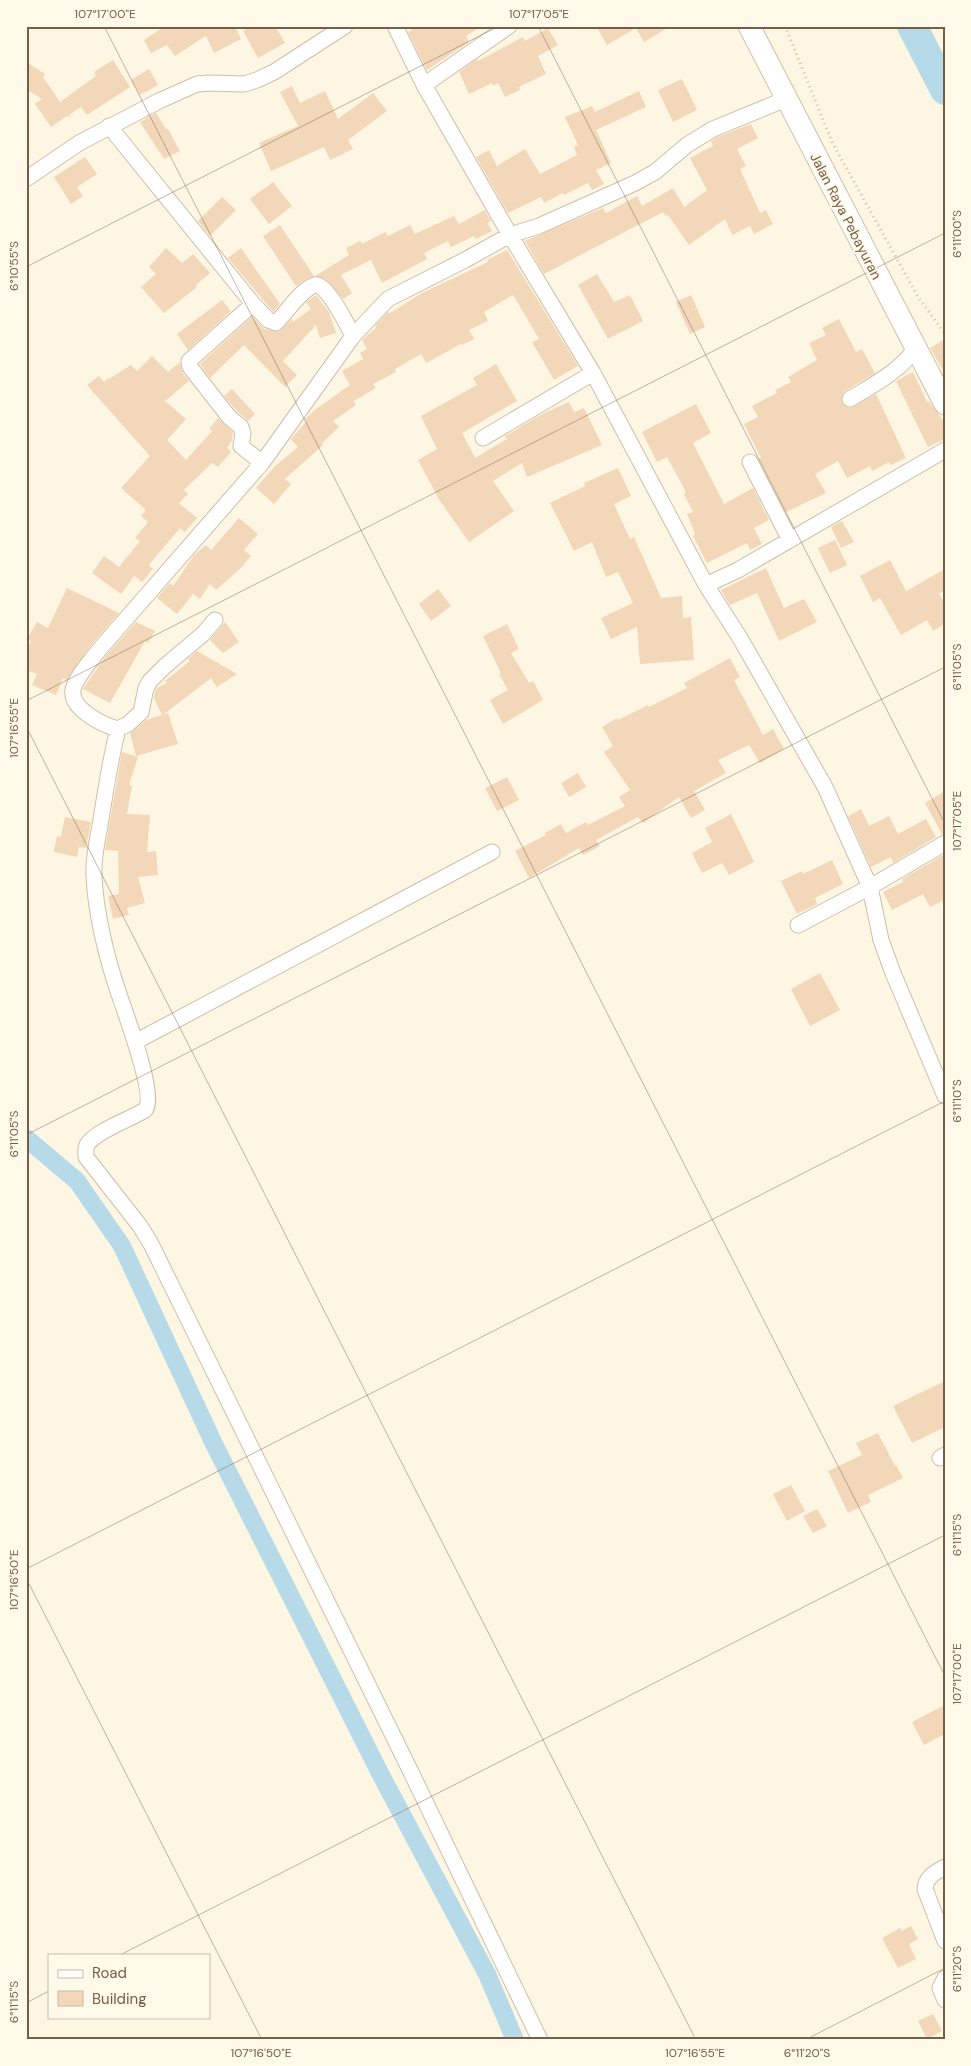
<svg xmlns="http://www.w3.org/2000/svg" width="971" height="2066" viewBox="0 0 971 2066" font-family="'DM Sans',sans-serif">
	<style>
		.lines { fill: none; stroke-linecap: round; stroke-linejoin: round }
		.canal { stroke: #b6dae7; stroke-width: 18 }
		.river { stroke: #b6dae7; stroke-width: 30 }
		.building { fill: #f3d7b9 }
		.minor-casing { stroke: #cebea9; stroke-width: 17 }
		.secondary-casing { stroke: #d1bfa6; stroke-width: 23 }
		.path { stroke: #d8bb9c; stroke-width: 3; stroke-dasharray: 1 4; stroke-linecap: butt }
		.minor { stroke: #fff; stroke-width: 15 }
		.secondary { stroke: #fff; stroke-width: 21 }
		.ticks { fill: none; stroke: #755e48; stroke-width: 1; stroke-opacity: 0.45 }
		.labels { text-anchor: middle; stroke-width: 4; stroke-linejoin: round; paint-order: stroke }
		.street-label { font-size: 14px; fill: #755e48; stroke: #fff9e9 }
		.neatline { fill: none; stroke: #755e48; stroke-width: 2 }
		.ticks-label { font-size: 12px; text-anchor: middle; fill: #755e48 }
	</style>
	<rect width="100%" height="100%" fill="#fdf6e2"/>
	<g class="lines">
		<path class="canal" d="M26 1138 77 1181 122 1246 213 1442 382 1777 487 1974 515 2040"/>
		<path class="river" d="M912 26 945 90"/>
	</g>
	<path class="building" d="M165 26H235L241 39 214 53 206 36 175 56 167 45 151 53 144 40Z
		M252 26H275L285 43 258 58 243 31Z
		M417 26H482L466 36 469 42 427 70 408 32Z
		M596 26H671L644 42 636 28 607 45Z
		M548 28 558 45 538 56 546 74 519 87 520 90 505 97 498 83 493 86 492 83 469 94 459 72 477 59 478 61 523 37 525 41Z
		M113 60 130 87 87 115 81 107 69 115 71 118 67 116 51 127 35 104 42 99 26 89V62L45 74 43 77 60 102 96 76 94 72Z
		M149 69 158 85 140 95 131 80Z
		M682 79 697 110 673 122 658 90Z
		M292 86 300 103 325 91 338 119 373 93 387 111 348 140 353 149 330 160 324 147 271 171 259 143 298 126 280 92Z
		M639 91 646 107 596 130 611 163 596 170 604 184 592 190 588 183 564 195 563 193 544 203 541 197 508 213 476 157 489 150 497 166 525 149 540 174 577 155 574 147 578 145 565 117 592 106 595 112Z
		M156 113 166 129H168L180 151 164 159 140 122Z
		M751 124 758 138 737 149 746 166 740 169 760 213 766 210 773 224 754 234 750 226 732 235 725 219 689 245 668 215 666 216 663 212 544 274 525 241 603 208 606 213 637 196 642 206 673 188 684 207 707 190 690 158 713 146 711 141 717 137Z
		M85 157 97 174 77 187 83 196 71 204 54 177Z
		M273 182 292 206 269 224 250 199Z
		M222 197 236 210 210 236 198 221Z
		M485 210 491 221 487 223 492 231 476 239 474 236 451 247 448 241 424 253 427 259 382 283 371 260 341 275 352 293 343 299 326 279 315 276 349 255 346 248 360 241 362 244 385 232 388 236 410 225 415 234 454 216 459 224Z
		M280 225 314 276 306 279 296 286 263 236Z
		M166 248 182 263 193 254 210 273 196 285 197 287 164 313 141 287 156 274 149 267Z
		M241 248 280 304 273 312 228 258Z
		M507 250 578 366 554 380 532 342 539 339 513 295 484 312 488 321 469 330 474 339 462 345 461 344 426 363 421 354 395 369 396 372 373 384 376 388 354 401 356 405 333 421 339 427 322 443 323 445 285 479 291 484 274 504 256 488 275 466 298 447 291 439 306 422 305 419 316 409 350 385 342 371 363 359 360 353 367 349 362 340 376 328 375 326 388 312 390 313 422 293 488 262 487 260Z
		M597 274 614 302 630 295 643 321 608 339 578 285Z
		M316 295 329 312 336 333 320 338 316 325 283 361 297 375 285 387 244 345 210 378 200 364 252 317 264 329 279 332 292 319 293 322 311 309 306 302Z
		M691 295 705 327 690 334 676 302Z
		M222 300 231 311 188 350 177 334Z
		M839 319 856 352 862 349 875 373 845 391 842 395V403L846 407 851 408 876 394 906 458 891 465 889 462 872 471 870 466 847 478 838 461 815 474 826 493 786 512 759 459 761 458 744 424 758 417 752 406 777 393 775 390 791 382 788 377 817 360 809 343 826 335 822 328Z
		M945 339V374L930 348Z
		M152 356 168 372 180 362 182 372 189 381 165 401 186 419 167 440 186 460 212 431 209 429 218 418 233 432 232 440 227 448 231 452 218 467 212 463 184 490 188 494 179 503 197 518 185 532 180 528 149 565 153 569 142 582 134 576 121 594 92 573 104 556 119 567 140 541 135 538 148 522 141 516 146 510 121 488 150 456 87 385 99 376 104 382 108 378 109 379 131 365 137 371Z
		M496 364 517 401 462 433 475 458 507 439 505 436 542 414 569 402 574 412 584 408 602 445 527 477 522 463 493 481 514 511 469 542 440 501 418 460 437 449 421 416 477 385 473 378Z
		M913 372 927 402 929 401 945 423V439L928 447 896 381Z
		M232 389 255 414 248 421 236 410 224 396Z
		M696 404 711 433 693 443 724 504 753 488 769 520 754 528 762 544 750 550 747 543 707 563 693 536 695 534 687 514 693 512 684 494 686 492 667 457 657 462 642 432Z
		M618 468 631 496 614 504 630 539 634 537 661 598 682 596 683 618 691 617 694 660 640 664 637 627 611 639 601 618 633 603 618 572 606 577 592 542 574 551 550 503 585 486 584 483Z
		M239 518 258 534 244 550 251 556 241 568 216 590 210 584 200 599 193 594 177 614 157 598 170 583 173 586 194 555 206 545 211 550Z
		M842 521 854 542 841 548 831 527Z
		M835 540 847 565 830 573 818 548Z
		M890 560 906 591 945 569V590L939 594 945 603V624L933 631 927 620 901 635 880 598 873 602 860 576Z
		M766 568 784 608 804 599 817 622 779 641 757 593 730 605 721 590Z
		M67 588 119 613 91 645 67 680 63 678 56 695 32 685 37 674 26 670V653L31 641 27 639 37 622 48 628Z
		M438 589 451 606 431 621 419 604Z
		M136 622 155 631 148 643 145 641 110 703 83 689 105 657Z
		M225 622 239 642 223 653 210 640Z
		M507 624 519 649 511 653 529 683 533 681 543 700 503 724 490 700 508 690 499 674 501 673 483 636Z
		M197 651 237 674 217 687 211 678 163 715 168 713 178 744 136 756 130 733 146 720 162 715 154 698 155 691 157 688 167 683 165 681 190 661 188 659Z
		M730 658 740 677 734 680 763 735 773 729 784 749 760 763 749 745 718 760 726 773 694 791 705 810 691 818 679 797 643 823 638 817 596 840 600 846 583 855 579 848 529 878 515 851 546 835 545 833 561 824 566 833 586 822 588 825 625 806 619 797 630 790 604 752 613 746 602 727 617 718 618 720 648 705 649 707 687 688 684 683Z
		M122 752 138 757 129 785 132 786 127 814 150 815 147 852 156 851 158 875 138 877 145 903 127 908 129 915 113 919 108 896 119 894 118 851 105 850Z
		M578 773 586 787 569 797 561 783Z
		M507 777 519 800 497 811 485 788Z
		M945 791V834H942L925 803Z
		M861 809 869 826 889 816 898 834 926 819 936 837 893 863 891 857 871 867 848 816Z
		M731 814 754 862 729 875 722 863 702 873 692 853 712 842 705 828Z
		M65 817 91 822 86 848 79 847 77 857 54 852 57 836 61 837Z
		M945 854V900L930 907 923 894 892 910 883 892 903 882 902 879Z
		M832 860 843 884 815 898 817 904 797 914 781 881 802 871 803 874Z
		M820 973 840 1010 810 1026 791 989Z
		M945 1381V1427L912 1443 893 1406Z
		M878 1433 895 1466 896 1465 903 1478 868 1495 871 1502 848 1513 828 1471 862 1455 856 1443Z
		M791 1485 805 1511 787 1521 773 1494Z
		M817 1509 827 1526 813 1533 803 1516Z
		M945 1705V1734L924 1745 912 1722Z
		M911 1926 918 1939 909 1944 916 1959 898 1968 882 1938 900 1928 902 1931Z
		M933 2014 942 2031 927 2039 918 2021Z"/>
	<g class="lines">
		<defs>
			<path id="minor" d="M395 26 424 85 510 235 593 373 706 585 740 638 825 787 870 887 881 940 893 973 945 1096
				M424 85 509 26
				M109 126 253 304
				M26 179 79 143 159 101 197 84 209 83 244 84 257 80 274 72 345 26
				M850 399C873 385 900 371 915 349
				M483 438 593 373
				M750 462 790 540
				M262 463 241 446 243 433 241 427 229 417 190 367 189 361 253 304 268 320 276 323C286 313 301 289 315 285 326 282 348 326 353 336
				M706 585 738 570 945 450
				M118 729 128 724 141 712 146 688 150 681 165 666 203 634 215 620
				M798 925 870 887 945 843
				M135 1042 492 852
				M940 1458 945 1455
				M945 1867C934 1873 926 1877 925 1889L945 1941
				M945 1978 940 1988 945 2000
				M540 2040 410 1770 151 1244 140 1226 86 1157C86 1153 85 1149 87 1145 95 1131 131 1119 145 1110 157 1096 125 1013 119 994 107 960 95 910 94 875 93 858 97 842 100 826 105 793 110 761 118 729 103 725 70 709 73 690 76 677 90 662 98 651L262 463 353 336 388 299 465 260 510 235 539 226 635 183 655 172 687 145 713 129 786 99"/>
			<path id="secondary" d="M749 26 945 404"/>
		</defs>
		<use href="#minor" class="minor-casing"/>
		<use href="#secondary" class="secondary-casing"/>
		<path class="path" d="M785 26 833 144 918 297 945 334"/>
		<use href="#minor" class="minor"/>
		<use href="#secondary" class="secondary"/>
	</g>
	<path class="ticks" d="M104 26 945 1676M538 26 945 824M26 267 499 26M26 701 945 233M26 726 696 2040M26 1135 945 667M26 1569 945 1101M26 1578 262 2040M120 1955 945 1535M26 2003 49 1991M805 2040 945 1968"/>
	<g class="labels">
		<g class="street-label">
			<text transform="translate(846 216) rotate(63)" y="5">Jalan Raya Pebayuran</text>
		</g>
	</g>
	<rect width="971" height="2066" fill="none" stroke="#fff9e9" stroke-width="55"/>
	<rect x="48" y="1954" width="162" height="65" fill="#fff9e9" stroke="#c8bba9"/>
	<rect x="58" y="1970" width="25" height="8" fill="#ffffff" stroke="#c8bba9"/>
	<text x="92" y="1978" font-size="15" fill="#755e48">Road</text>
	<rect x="58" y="1991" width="25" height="15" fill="#f3d7b9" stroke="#c8bba9"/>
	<text x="92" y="2004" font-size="15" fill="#755e48">Building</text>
	<rect x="28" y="28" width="916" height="2010" class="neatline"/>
	<g class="ticks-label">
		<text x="105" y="18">107°17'00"E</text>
		<text x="539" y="18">107°17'05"E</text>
		<text transform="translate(957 234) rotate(-90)" y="4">6°11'00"S</text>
		<text transform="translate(14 266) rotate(-90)" y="4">6°10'55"S</text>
		<text transform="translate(957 667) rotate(-90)" y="4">6°11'05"S</text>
		<text transform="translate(14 728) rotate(-90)" y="4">107°16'55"E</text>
		<text transform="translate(957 821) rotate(-90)" y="4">107°17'05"E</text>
		<text transform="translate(957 1101) rotate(-90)" y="4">6°11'10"S</text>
		<text transform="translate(14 1134) rotate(-90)" y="4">6°11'05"S</text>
		<text transform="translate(957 1535) rotate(-90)" y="4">6°11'15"S</text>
		<text transform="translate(14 1580) rotate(-90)" y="4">107°16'50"E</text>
		<text transform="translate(957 1674) rotate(-90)" y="4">107°17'00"E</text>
		<text transform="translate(957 1969) rotate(-90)" y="4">6°11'20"S</text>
		<text transform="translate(14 2002) rotate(-90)" y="4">6°11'15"S</text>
		<text x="261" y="2057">107°16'50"E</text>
		<text x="695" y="2057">107°16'55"E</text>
		<text x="807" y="2057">6°11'20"S</text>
	</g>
</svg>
